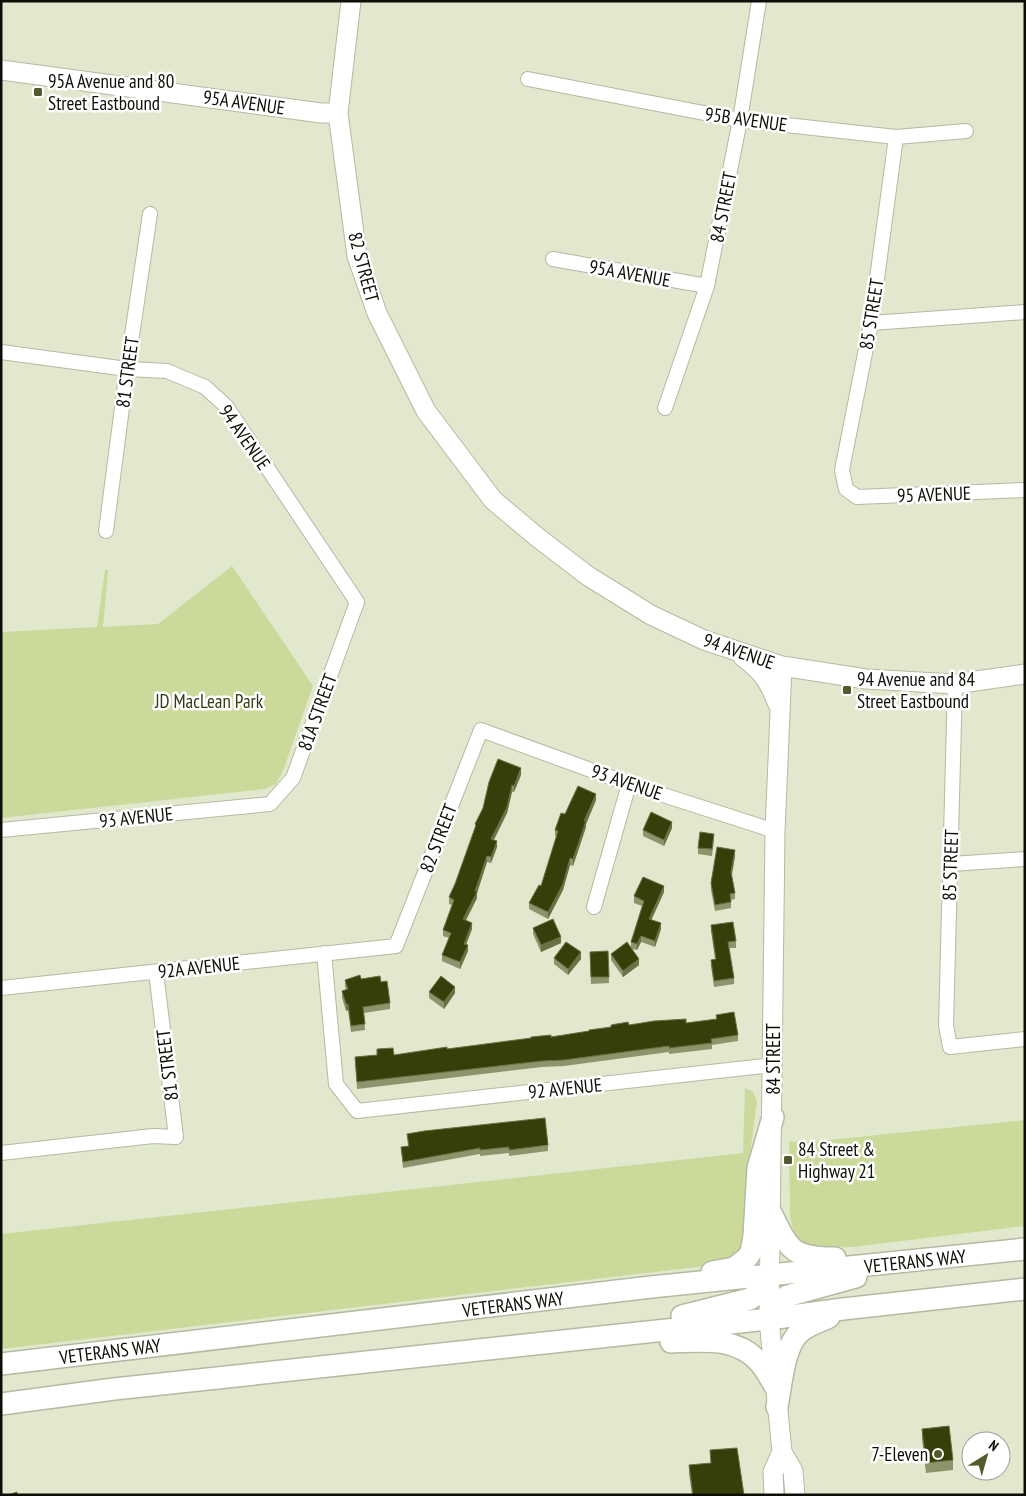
<svg xmlns="http://www.w3.org/2000/svg" width="1026" height="1496" viewBox="0 0 1026 1496" font-family="'PT Sans Narrow',sans-serif">
	<style>
		.green { fill: #cbda9a }
		.lines { fill: none; stroke-linecap: round; stroke-linejoin: round }
		.street-casing { stroke: #b4baa2; stroke-width: 16 }
		.secondary-casing { stroke: #b4baa2; stroke-width: 21 }
		.primary-casing { stroke: #b4baa2; stroke-width: 24 }
		.street { stroke: #fff; stroke-width: 14 }
		.secondary { stroke: #fff; stroke-width: 19 }
		.primary { stroke: #fff; stroke-width: 21 }
		.wall { fill: #8c946c }
		.shaded-wall { fill: #697244 }
		.building { fill: #363f09; stroke: #697244 }
		.poi-dot { fill: #525b2b; stroke: #fff; stroke-width: 2 }
		.labels { text-anchor: middle; stroke-width: 5; stroke-linejoin: round; paint-order: stroke }
		.poi-label { font-size: 19px; fill: #0d0f07; stroke: #fff; text-anchor: start }
		.street-label { font-size: 19px; fill: #0d0f07; stroke: #fff }
		.park-label { font-size: 19px; fill: #353c14; stroke: #fff }
	</style>
	<rect width="100%" height="100%" fill="#e1e8ce"/>
	<path class="green" d="M232 566 313 686 283 771 276 784 265 789 1 818V632L97 627 105 570H108L103 627 158 624Z
		M745 1088 753 1092 757 1101 750 1154 747 1248 734 1260 714 1265 1 1349V1234L743 1153Z
		M1025 1120V1226L853 1247 808 1246 795 1239 790 1215 789 1142 828 1140Z"/>
	<g class="lines">
		<defs>
			<path id="street" d="M528 79 740 120 896 137 966 131
				M896 137 871 323 842 470 846 489 857 497 1025 490
				M553 259 707 286
				M871 323 1025 312
				M1 352 127 369 167 371 205 387 226 406 357 602 293 778 270 804 1 830
				M665 408 707 286 740 120 759 1
				M106 531 127 369 150 214
				M955 684 946 1025 950 1047 1025 1039
				M951 864 1025 859
				M594 907 629 784
				M324 953 336 1084 357 1111 773 1065
				M1 988 396 946 481 730 629 784 775 831
				M1 1153 153 1136 176 1137 156 972"/>
			<path id="secondary" d="M351 1 338 113 357 256 377 313 426 411 493 500 537 537 588 576 651 615 704 640 782 666 866 679 955 684 1025 674
				M1 70 321 113H338
				M743 657C764 673 768 680 778 704
				M782 666 775 831 769 1319 782 1452 793 1471 795 1495
				M774 1495 773 1472 782 1452"/>
			<path id="primary" d="M771 1213C789 1250 792 1258 835 1258
				M712 1272 734 1268 747 1258 751 1252 754 1236 758 1168 773 1117
				M682 1316 750 1299 759 1292 770 1275
				M769 1319 780 1302 787 1296 856 1277
				M671 1342C702 1341 737 1336 760 1363 766 1370 770 1378 775 1386
				M1 1364 651 1287 1025 1249
				M1 1404 114 1389 769 1319 843 1309 1025 1289
				M777 1407C781 1386 784 1345 800 1332 808 1325 819 1322 829 1317"/>
		</defs>
		<use href="#street" class="street-casing"/>
		<use href="#secondary" class="secondary-casing"/>
		<use href="#primary" class="primary-casing"/>
		<use href="#street" class="street"/>
		<use href="#secondary" class="secondary"/>
		<use href="#primary" class="primary"/>
	</g>
	<path class="wall" d="M521 775 514 792H512L507 813 494 840 497 847 491 863 487 862 477 893V898L466 920 472 929 466 944 468 951 460 969 442 961V955L449 938 443 936V930L452 905 449 904V897L455 884 475 829V824Z
		M596 800 586 824V827L573 866 570 865 563 890 548 919 529 909V903L541 886 557 836H555V830L565 814Z
		M672 828 664 846 643 836V830Z
		M714 840 712 856 698 854V848Z
		M735 856 732 875 735 893V899L731 900V908L715 911 711 890V883Z
		M664 892 651 920 661 929 655 947 641 942 637 950 632 949 639 965 623 977 611 960V954L631 947V942L642 906 634 903V896Z
		M711 925 736 941V948H729L734 978V984L714 987 711 966V960L715 959 711 931Z
		M533 928 561 943 541 952 533 934Z
		M608 951 609 983 591 984 590 952Z
		M554 958 581 959 568 975 554 964Z
		M361 979 381 982 390 1003V1009L364 1013 365 1030 351 1032 348 1010 346 1011 342 998V991L346 990 345 986V980Z
		M429 992 455 993 444 1009 429 998Z
		M716 1015 738 1035V1041L712 1045V1049L669 1054V1052L564 1066 542 1067 357 1089 355 1057 394 1055 551 1037 629 1025 686 1023 716 1019Z
		M407 1134 548 1145V1151L509 1156V1153L480 1156V1154L403 1168 401 1147 408 1146Z
		M922 1429 953 1460V1470L926 1473 922 1439Z
		M689 1465 744 1495H692L689 1474Z"/>
	<path class="shaded-wall" d="M521 768V775L514 792V786Z
		M512 785V792L507 813 491 845V839Z
		M596 794V800L586 824V827L573 866V859L584 821Z
		M672 822V828L664 846V840Z
		M497 841V847L491 863V857Z
		M735 850V856L731 878V872Z
		M487 856V862L477 893V898L463 926V919L475 891Z
		M570 858V865L563 890 548 919V912Z
		M664 886V892L649 925V919Z
		M472 923V929L464 950V944Z
		M661 923V929L655 947V941Z
		M641 936V942L637 950V944Z
		M561 937V943L541 952V945Z
		M468 945V951L460 969V962Z
		M581 952V959L568 975V969Z
		M639 959V965L623 977V971Z
		M455 987V993L444 1009V1002Z
		M346 1004H348V1010L346 1011Z"/>
	<path class="building" d="M498 759 521 768 514 786 512 785 507 807 491 839 497 841 491 857 487 856 475 891 477 892 463 919 472 923 464 944 468 945 460 962 442 955 451 933 443 930 454 900 449 897 455 884 476 825 475 824 483 808 489 782Z
		M578 786 596 794 584 821H586L573 859 570 858 563 884 548 912 529 903 539 885 541 886 558 831 555 830 561 813 565 814Z
		M651 812 672 822 664 840 643 830Z
		M700 832 714 834 712 849 698 848Z
		M717 847 735 850 731 872 735 893 730 894 731 902 715 905 711 883Z
		M643 877 664 886 649 919 661 923 655 941 641 936 637 944 631 942 644 901 634 896Z
		M553 919 561 937 541 945 533 928Z
		M733 922 736 941 728 942 734 978 714 981 711 960 716 959 711 925Z
		M566 942 581 952 568 969 554 958Z
		M627 942 639 959 623 971 611 954Z
		M608 951 609 977H591L590 952Z
		M360 975 361 979 380 976 381 982 387 981 390 1003 363 1007 365 1024 351 1026 348 1004H346L342 991 348 989 345 980Z
		M441 976 455 987 444 1002 429 992Z
		M734 1012 738 1035 711 1039 712 1043 669 1048V1046L564 1060 542 1061 357 1082 355 1057 377 1055V1049L393 1048 394 1055 447 1047V1049L531 1038V1037L551 1035V1037L589 1031V1030L611 1027V1025L628 1022 629 1025 654 1021 686 1019V1023L717 1019 716 1015Z
		M545 1118 548 1145 509 1150V1147L480 1150V1148L403 1162 401 1147 409 1146 407 1134 424 1131Z
		M949 1426 953 1460 926 1463 922 1429Z
		M737 1448 744 1495H693L689 1465 711 1463 710 1450Z
		M17 1492V1495H8Z"/>
	<g class="poi-dot">
		<rect x="33" y="87" width="10" height="10" rx="2.5"/>
		<rect x="842" y="685" width="10" height="10" rx="2.5"/>
		<rect x="783" y="1155" width="10" height="10" rx="2.5"/>
		<circle cx="938" cy="1454" r="5"/>
	</g>
	<g class="labels">
		<g class="poi-label">
			<text x="48" y="88">95A Avenue and 80<tspan x="48" dy="22">Street Eastbound</tspan></text>
			<text x="857" y="686">94 Avenue and 84<tspan x="857" dy="22">Street Eastbound</tspan></text>
			<text x="798" y="1156">84 Street &amp;<tspan x="798" dy="22">Highway 21</tspan></text>
			<text x="928" y="1461" text-anchor="end">7-Eleven</text>
		</g>
		<g class="street-label">
			<text transform="translate(244 102) rotate(8)" y="7">95A AVENUE</text>
			<text transform="translate(746 119) rotate(8)" y="7">95B AVENUE</text>
			<text transform="translate(723 207) rotate(-79)" y="7">84 STREET</text>
			<text transform="translate(364 267) rotate(75)" y="7">82 STREET</text>
			<text transform="translate(630 273) rotate(10)" y="7">95A AVENUE</text>
			<text transform="translate(871 314) rotate(-81)" y="7">85 STREET</text>
			<text transform="translate(127 372) rotate(-82)" y="7">81 STREET</text>
			<text transform="translate(245 437) rotate(55)" y="7">94 AVENUE</text>
			<text transform="translate(934 494) rotate(-2)" y="7">95 AVENUE</text>
			<text transform="translate(739 651) rotate(19)" y="7">94 AVENUE</text>
			<text transform="translate(317 712) rotate(-70)" y="7">81A STREET</text>
			<text transform="translate(627 782) rotate(19)" y="7">93 AVENUE</text>
			<text transform="translate(136 817) rotate(-6)" y="7">93 AVENUE</text>
			<text transform="translate(438 838) rotate(-69)" y="7">82 STREET</text>
			<text transform="translate(950 865) rotate(-88)" y="7">85 STREET</text>
			<text transform="translate(199 967) rotate(-6)" y="7">92A AVENUE</text>
			<text transform="translate(773 1059) rotate(-90)" y="7">84 STREET</text>
			<text transform="translate(167 1065) rotate(-97)" y="7">81 STREET</text>
			<text transform="translate(565 1088) rotate(-6)" y="7">92 AVENUE</text>
			<text transform="translate(915 1261) rotate(-6)" y="7">VETERANS WAY</text>
			<text transform="translate(513 1304) rotate(-7)" y="7">VETERANS WAY</text>
			<text transform="translate(110 1351) rotate(-7)" y="7">VETERANS WAY</text>
		</g>
		<g class="park-label">
			<text x="209" y="708">JD MacLean Park</text>
		</g>
	</g>
	<rect width="1026" height="1496" fill="none" stroke="#0d0f07" stroke-width="5"/>
	<g transform="translate(986 1456) rotate(37)"><circle r="24" fill="#ffffff" stroke="#9e9f9c"/>
	<path d="M0-4L9 19L0 12L-9 19Z" fill="#525b2b"/>
	<text y="-8" font-size="14" font-weight="bold" text-anchor="middle" fill="#0d0f07">N</text>
	</g>
</svg>
